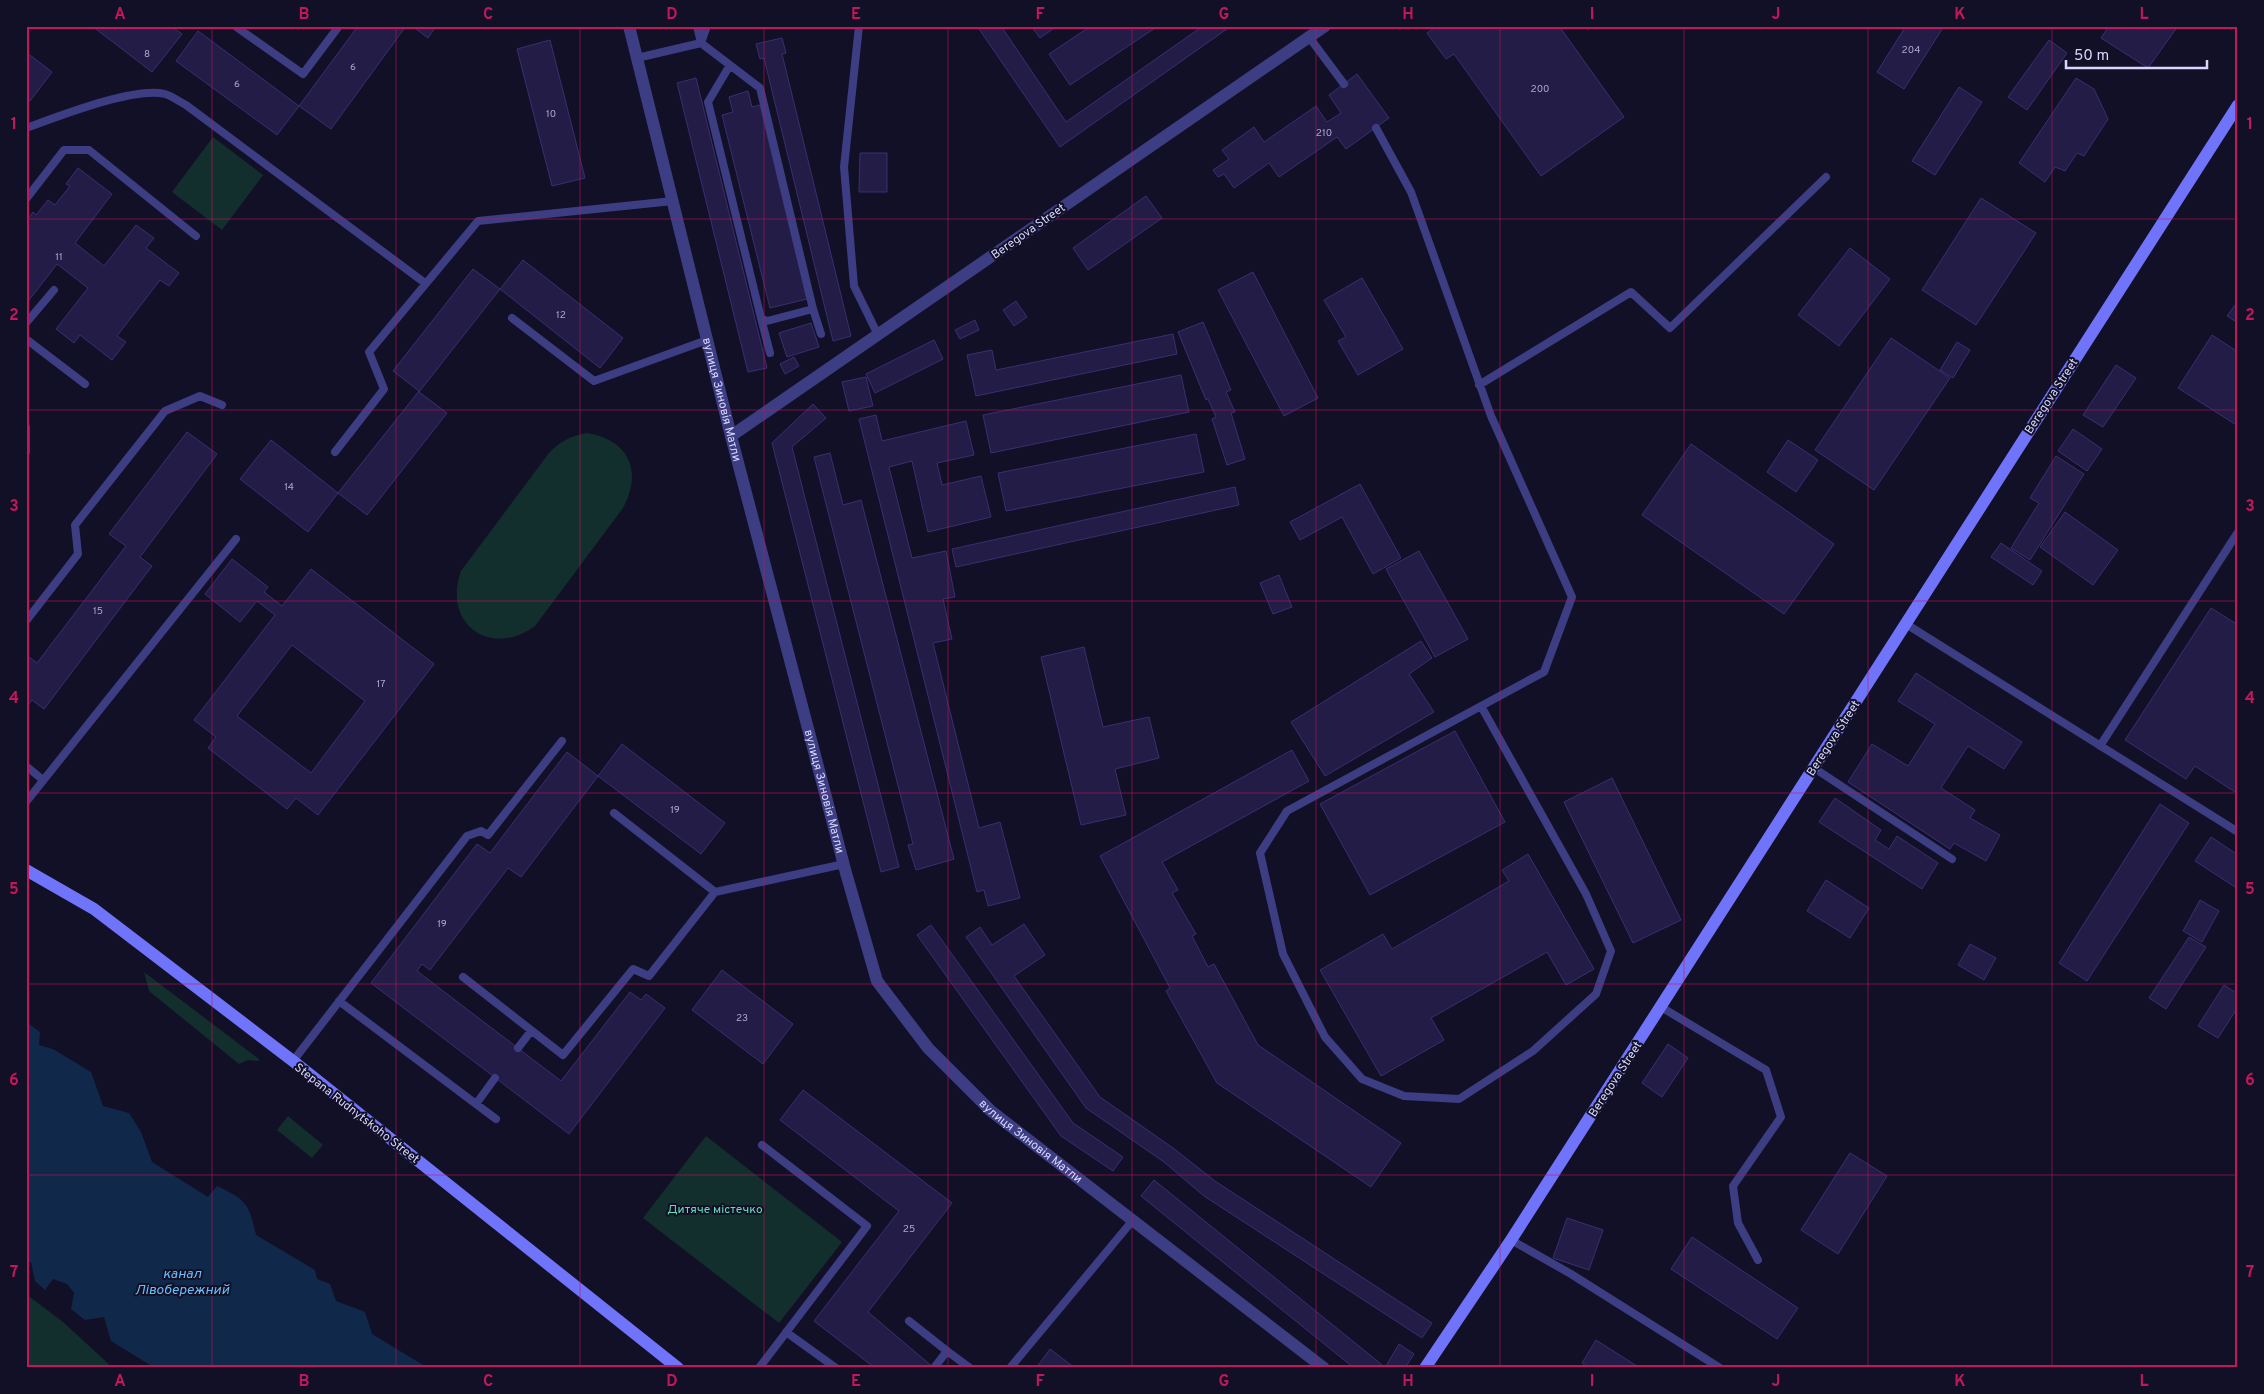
<svg xmlns="http://www.w3.org/2000/svg" width="2264" height="1394" viewBox="0 0 2264 1394" font-family="Overpass,sans-serif">
	<style>
		.green { fill: #132f2d }
		.water { fill: #10294a }
		.building { fill: #231c46; stroke: #392f71; fill-rule: evenodd }
		.lines { fill: none; stroke-linecap: round; stroke-linejoin: round }
		.lane { stroke: #3c3d83; stroke-width: 8 }
		.street { stroke: #3c3d83; stroke-width: 12 }
		.secondary { stroke: #7074fb; stroke-width: 12 }
		.grid { fill: none; stroke: #c2185b; stroke-width: 1; stroke-opacity: 0.55 }
		.labels { text-anchor: middle; stroke-width: 4; stroke-linejoin: round; paint-order: stroke }
		.number-label { font-size: 10px; fill: #aba8d0 }
		.street-label { font-size: 12px; fill: #d8d6fe; stroke: #121026 }
		.park-label { font-size: 12px; fill: #63dcb7; stroke: #121026 }
		.water-label { font-size: 14px; font-style: italic; fill: #67befa; stroke: #121026 }
		.neatline { fill: none; stroke: #c2185b; stroke-width: 2 }
		.grid-label { font-size: 16px; text-anchor: middle; font-weight: bold; fill: #c2185b }
	</style>
	<rect width="100%" height="100%" fill="#121026"/>
	<path class="green" d="M213 137 263 175 222 230 172 192Z
		M587 433C629 440 643 471 623 508L535 626C490 659 442 623 461 571L549 453C561 441 570 436 587 433Z
		M144 972 259 1059V1061L248 1060 239 1064 149 991Z
		M288 1116 323 1145 312 1158 277 1130Z
		M706 1136 842 1242 779 1323 643 1218Z
		M26 1294 63 1322 113 1368H26Z"/>
	<path class="water" d="M26 1022 40 1032 39 1045 53 1049 91 1072 103 1106 129 1113 141 1132 152 1162 208 1197 217 1186C246 1200 249 1203 256 1235L315 1270 317 1279 330 1284 336 1301 365 1312 372 1334 428 1368H155L111 1341 104 1317 85 1320 71 1309 74 1293 67 1284 53 1279 45 1290 35 1281 31 1262H26Z"/>
	<path class="building" d="M92 26H171L182 34 152 72Z
		M358 26H406L331 129 299 106Z
		M412 26H436L428 38Z
		M977 26H1001L1066 122 1203 26H1231L1060 147Z
		M1031 26H1057L1040 38Z
		M1091 26H1158L1070 85 1049 54Z
		M1437 26H1559L1624 117 1541 176 1454 54 1446 59 1427 33Z
		M1906 26H1944L1904 89 1877 72Z
		M2109 26H2178L2148 68 2101 38Z
		M198 31 299 106 277 135 176 61Z
		M782 38 786 53 782 54 851 336 833 341 764 58 760 59 756 44Z
		M550 40 585 178 552 186 517 49Z
		M2049 40 2067 53 2027 110 2008 97Z
		M26 52 52 72 30 101 26 98Z
		M1357 74 1389 118 1346 149 1337 137 1279 177 1269 163 1234 188 1224 174 1218 177 1213 170 1229 159 1222 150 1254 127 1264 142 1316 106 1327 122 1341 113 1329 95Z
		M696 78 767 368 748 372 677 83Z
		M2076 78 2094 89 2108 119 2084 156 2077 153 2065 171 2055 167 2045 182 2019 163Z
		M1959 87 1982 102 1935 175 1912 161Z
		M748 91 752 107 760 105 807 299 770 308 722 115 733 112 729 97Z
		M860 153H887V192H859Z
		M78 168 112 194 75 243 104 266 136 225 154 238 146 248 179 273 169 286 160 280 117 336 126 342 112 360 80 335 74 343 56 329 88 288 57 264 26 304V221L33 212 36 215 48 200 55 205 70 186 66 184Z
		M1146 196 1162 218 1088 270 1073 248Z
		M1981 198 2036 233 1976 325 1922 290Z
		M1850 248 1890 279 1839 346 1798 315Z
		M523 260 623 338 600 368 500 289Z
		M473 269 500 289 419 392 447 413 367 515 338 493 419 391 393 371Z
		M1253 272 1318 398 1284 416 1218 290Z
		M1362 278 1403 349 1358 375 1338 341 1346 337 1324 300Z
		M1016 301 1027 317 1014 326 1003 310Z
		M2238 301V323L2227 316Z
		M975 320 979 330 960 339 955 330Z
		M1203 322 1231 390 1226 392 1235 412 1231 413 1245 459 1227 465 1212 419 1216 417 1208 399 1206 400 1178 332Z
		M811 323 819 347 787 357 779 333Z
		M1173 334 1177 354 976 396 967 355 992 350 996 370Z
		M2212 335 2238 352V426L2178 388Z
		M1891 338 1950 378 1874 490 1815 450Z
		M934 340 943 359 875 393 866 374Z
		M1957 342 1970 350 1953 378 1940 370Z
		M794 357 799 366 785 374 780 364Z
		M2116 365 2136 378 2103 427 2083 415Z
		M1181 375 1189 412 991 453 983 415Z
		M866 377 873 406 849 411 842 382Z
		M813 404 826 418 792 447 899 867 881 872 772 443Z
		M876 415 882 441 966 421 974 455 937 463 942 485 981 476 991 517 928 532 912 461 889 467 912 558 946 551 955 597 943 599 952 639 933 643 979 828 1000 822 1020 898 988 906 984 890 977 892 859 419Z
		M2073 429 2102 449 2087 471 2058 451Z
		M187 432 217 454 140 557 152 566 44 709 32 700 28 705 26 703V655L37 663 126 546 109 534Z
		M1196 434 1204 472 1006 511 998 473Z
		M271 440 338 493 308 532 240 479Z
		M1788 440 1818 460 1796 492 1767 472Z
		M1691 444 1834 544 1784 614 1642 515Z
		M830 453 843 505 861 500 954 859 916 870 908 845 913 844 814 457Z
		M2056 456 2084 474 2030 560 2011 548 2039 503 2030 498Z
		M1360 484 1401 558 1373 574 1342 517 1300 540 1290 522Z
		M1235 487 1239 505 956 567 952 549Z
		M2065 512 2118 550 2093 585 2040 547Z
		M2001 543 2042 571 2033 585 1991 557Z
		M1419 551 1468 639 1435 657 1386 569Z
		M232 559 268 587 264 592 282 606 311 569 434 664 318 815 296 798 287 809 208 748 216 737 194 720 275 615 257 601 240 622 205 594ZM292 645 365 701 311 773 237 716Z
		M1279 575 1292 607 1273 614 1260 583Z
		M2211 608 2238 625V794L2195 766 2186 779 2125 740Z
		M1421 641 1432 658 1409 674 1434 712 1325 776 1291 722Z
		M1084 647 1103 727 1149 717 1159 758 1115 769 1126 815 1081 825 1041 657Z
		M1916 673 2022 742 2004 769 1968 746 1941 788 1975 810 1970 818 2000 835 1986 861 1954 843 1950 849 1848 782 1872 744 1908 766 1935 724 1898 701Z
		M1455 731 1505 822 1370 895 1320 804Z
		M622 744 725 823 701 854 598 776Z
		M1292 750 1309 781 1162 862 1178 890 1172 893 1196 934 1192 936 1208 967 1214 964 1258 1045 1401 1143 1371 1187 1217 1083 1166 991 1170 988 1100 856Z
		M567 752 598 776 521 877 508 868 430 970 422 964 417 971 561 1081 630 992 641 1000 646 994 665 1008 569 1134 371 983 477 844 490 853Z
		M1612 778 1681 920 1633 943 1564 802Z
		M1835 798 1881 830 1875 840 1889 849 1897 836 1938 863 1922 889 1819 822Z
		M2160 804 2189 823 2087 981 2059 963Z
		M2211 837 2238 855V889L2195 861Z
		M1528 854 1594 969 1566 985 1547 952 1431 1018 1444 1040 1381 1076 1320 970 1383 934 1392 949 1509 881 1502 870Z
		M1826 880 1869 908 1850 938 1807 911Z
		M2200 900 2219 911 2202 942 2183 931Z
		M1024 924 1045 955 1014 976 1100 1097 1173 1148 1215 1181 1432 1323 1422 1338 1204 1196 1164 1162 1086 1108 966 937 980 927 992 945Z
		M931 925 1073 1123 1123 1157 1113 1171 1061 1136 917 935Z
		M2189 937 2206 947 2166 1009 2149 998Z
		M1970 944 1996 958 1984 980 1958 965Z
		M722 970 793 1024 763 1064 692 1010Z
		M2224 985 2238 994V1007L2218 1038 2198 1026Z
		M1668 1044 1688 1058 1662 1097 1642 1083Z
		M803 1090 952 1203 868 1312 934 1368H875L814 1321 899 1211 780 1120Z
		M1850 1153 1887 1176 1838 1254 1801 1230Z
		M1154 1180 1386 1368H1354L1141 1196Z
		M1567 1218 1603 1230 1589 1270 1553 1258Z
		M1692 1237 1798 1308 1777 1339 1671 1269Z
		M1596 1340 1640 1368H1589L1582 1363Z
		M1399 1344 1414 1354 1405 1368H1389L1386 1366Z
		M1050 1349 1075 1368H1036Z"/>
	<g class="lines">
		<path class="lane" d="M235 26 303 74 339 26
			M707 26 701 43 760 88 813 309 767 321 761 318 708 102 730 65
			M859 26 844 167 854 286 878 335
			M1309 37 1344 84
			M637 58 701 43 697 26
			M26 128C57 117 135 86 165 94 172 96 180 102 186 105L425 283
			M1376 128 1411 192 1491 416 1572 597 1544 672 1287 811 1260 853 1283 954 1325 1037 1362 1079 1404 1096 1459 1099 1533 1051 1596 994 1611 951 1586 894 1481 706
			M26 199 64 150H89L196 236
			M813 309 821 334
			M512 318 594 381 707 340
			M761 318 770 353
			M26 323 54 290
			M26 339 85 384
			M1479 385 1631 292 1670 328 1826 177
			M26 427V452
			M335 452 384 389 369 352 478 221 673 201
			M26 621 78 554 75 525 165 411 200 396 222 405
			M1906 624 2238 832
			M2100 746 2238 532
			M26 766 43 780
			M1814 768 1952 859
			M26 802 236 539
			M614 813 715 892 844 864
			M463 977 563 1055 633 969 649 976 715 892
			M339 1001 496 1119
			M1661 1007 1766 1070 1781 1117 1733 1186 1738 1223 1758 1260
			M518 1048 531 1031
			M293 1061 467 836 481 831 488 835 562 741
			M476 1104 495 1078
			M1511 1240 1571 1274 1720 1368
			M909 1321 947 1351 934 1368
			M786 1332 836 1368
			M947 1351 970 1368
			M759 1368 867 1226 762 1145
			M1010 1368 1133 1220"/>
		<g class="street">
			<path id="s1" d="M629 26 731 436 846 873 877 981 928 1048 991 1111 1324 1368"/>
			<path d="M731 436 1325 26"/>
		</g>
		<path class="secondary" d="M26 870 94 909 293 1061 678 1368
			M1425 1368 1511 1240 2238 105"/>
	</g>
	<path class="grid" d="M212 26V1368M396 26V1368M580 26V1368M764 26V1368M948 26V1368M1132 26V1368M1316 26V1368M1500 26V1368M1684 26V1368M1868 26V1368M2052 26V1368M26 219H2238M26 410H2238M26 601H2238M26 793H2238M26 984H2238M26 1175H2238"/>
	<g class="labels">
		<g class="number-label">
			<text x="1911" y="53">204</text>
			<text x="147" y="57">8</text>
			<text x="353" y="70">6</text>
			<text x="237" y="87">6</text>
			<text x="1540" y="92">200</text>
			<text x="551" y="117">10</text>
			<text x="1324" y="136">210</text>
			<text x="59" y="260">11</text>
			<text x="561" y="318">12</text>
			<text x="289" y="490">14</text>
			<text x="98" y="614">15</text>
			<text x="381" y="687">17</text>
			<text x="675" y="813">19</text>
			<text x="442" y="927">19</text>
			<text x="742" y="1021">23</text>
			<text x="909" y="1232">25</text>
		</g>
		<g class="street-label">
			<text transform="translate(1028 231) rotate(-35)" y="4">Beregova Street</text>
			<text transform="translate(2051 396) rotate(-57)" y="4">Beregova Street</text>
			<text dy="4" stroke="none"><textPath href="#s1" startOffset="385">вулиця Зиновія Матли</textPath></text>
			<text transform="translate(1833 738) rotate(-57)" y="4">Beregova Street</text>
			<text dy="4" stroke="none"><textPath href="#s1" startOffset="790">вулиця Зиновія Матли</textPath></text>
			<text transform="translate(1615 1079) rotate(-57)" y="4">Beregova Street</text>
			<text transform="translate(357 1113) rotate(38)" y="4">Stepana Rudnytskoho Street</text>
			<text dy="4" stroke="none"><textPath href="#s1" startOffset="1210">вулиця Зиновія Матли</textPath></text>
		</g>
		<g class="park-label">
			<text x="715" y="1213">Дитяче містечко</text>
		</g>
		<g class="water-label">
			<text x="182" y="1278">канал<tspan x="182" dy="16">Лівобережний</tspan></text>
		</g>
	</g>
	<rect width="2264" height="1394" fill="none" stroke="#121026" stroke-width="55"/>
	<path d="M2066 60v8h141v-8" fill="none" stroke="#d8d6fe" stroke-width="2.5"/>
	<text x="2074" y="60" font-size="15" fill="#d8d6fe" stroke="#121026" stroke-width="4" paint-order="stroke">50 m</text>
	<rect x="28" y="28" width="2208" height="1338" class="neatline"/>
	<g class="grid-label">
		<text x="120" y="19">A</text>
		<text x="304" y="19">B</text>
		<text x="488" y="19">C</text>
		<text x="672" y="19">D</text>
		<text x="856" y="19">E</text>
		<text x="1040" y="19">F</text>
		<text x="1224" y="19">G</text>
		<text x="1408" y="19">H</text>
		<text x="1592" y="19">I</text>
		<text x="1776" y="19">J</text>
		<text x="1960" y="19">K</text>
		<text x="2144" y="19">L</text>
		<text x="14" y="129">1</text>
		<text x="2250" y="129">1</text>
		<text x="14" y="320">2</text>
		<text x="2250" y="320">2</text>
		<text x="14" y="511">3</text>
		<text x="2250" y="511">3</text>
		<text x="14" y="703">4</text>
		<text x="2250" y="703">4</text>
		<text x="14" y="894">5</text>
		<text x="2250" y="894">5</text>
		<text x="14" y="1085">6</text>
		<text x="2250" y="1085">6</text>
		<text x="14" y="1277">7</text>
		<text x="2250" y="1277">7</text>
		<text x="120" y="1386">A</text>
		<text x="304" y="1386">B</text>
		<text x="488" y="1386">C</text>
		<text x="672" y="1386">D</text>
		<text x="856" y="1386">E</text>
		<text x="1040" y="1386">F</text>
		<text x="1224" y="1386">G</text>
		<text x="1408" y="1386">H</text>
		<text x="1592" y="1386">I</text>
		<text x="1776" y="1386">J</text>
		<text x="1960" y="1386">K</text>
		<text x="2144" y="1386">L</text>
	</g>
</svg>
